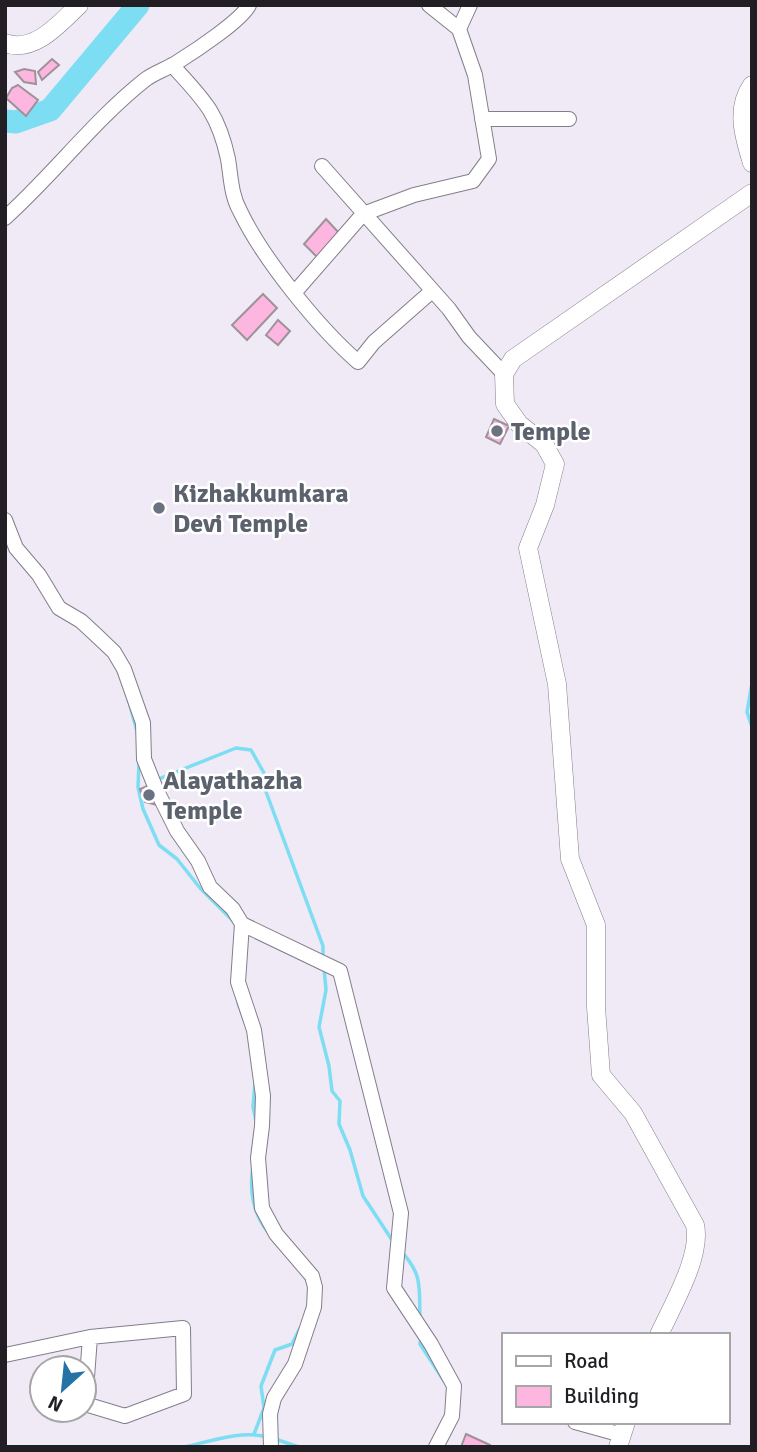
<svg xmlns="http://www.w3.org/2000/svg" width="757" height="1452" viewBox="0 0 757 1452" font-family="Signika,sans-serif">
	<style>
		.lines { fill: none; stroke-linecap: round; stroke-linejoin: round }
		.stream { stroke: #7dddf2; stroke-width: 3.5 }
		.river { stroke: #7dddf2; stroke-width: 23 }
		.building { fill: #fcb6e0; stroke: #9e9299; stroke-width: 2 }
		.minor-casing { stroke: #837e89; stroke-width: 16 }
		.major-casing { stroke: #837e89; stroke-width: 19 }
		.minor { stroke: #fff; stroke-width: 14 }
		.major { stroke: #fff; stroke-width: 18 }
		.worship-dot { fill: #6b7280; stroke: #fff; stroke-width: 2.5 }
		.labels { text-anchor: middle; stroke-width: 5; stroke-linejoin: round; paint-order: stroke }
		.worship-label { font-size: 26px; font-weight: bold; fill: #5b616d; stroke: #fff; text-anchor: start }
	</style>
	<rect width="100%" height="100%" fill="#efeaf6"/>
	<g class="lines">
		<path class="stream" d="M752 463V496
			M752 683 747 712 752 727
			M128 698 138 735
			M139 763 138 787 143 809 159 845 177 859 200 888 235 923
			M156 780 236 748 251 750 264 773 265 789 323 946V957
			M324 968 326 990 319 1027 329 1066 332 1091 340 1101 339 1124 350 1150 363 1196 394 1243
			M238 1003 245 1022
			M255 1083 253 1107 256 1121
			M253 1167C249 1190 253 1214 268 1232
			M401 1251C423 1275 419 1287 420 1318
			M421 1336 420 1344 444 1381
			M254 1434 264 1408 261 1386 275 1350 292 1344 300 1328
			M275 1439 299 1447
			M184 1447C212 1441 240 1430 268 1437"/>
		<path class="river" d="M5 121 16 122 50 110 138 5"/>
	</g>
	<path class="building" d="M52 59 59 65 42 80 38 72Z
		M24 69 35 71 36 84 24 82 15 72Z
		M18 85 38 100 26 116 6 98 12 88Z
		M326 219 340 234 318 258 304 244Z
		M263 294 277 308 247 340 232 325Z
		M278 320 290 331 278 345 266 335Z
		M494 419 509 426 500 444 486 437Z
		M152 784 161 806 145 802 140 789Z
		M466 1434 490 1445V1447H461Z"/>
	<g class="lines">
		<defs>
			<path id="minor" d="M429 5 459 29
				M172 65C203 99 218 112 228 159 231 177 231 195 240 211 263 259 318 327 358 362L374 342 432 291
				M482 119H569
				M322 166 449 309 469 337 504 374
				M5 218C54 174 94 120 146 79 156 72 169 68 179 61 195 51 242 20 249 5
				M295 292 363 214 414 195 473 181 489 159 475 75 459 29 470 5
				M5 520 16 548 39 575 59 608 81 621 94 633 114 652 124 669 143 723 144 759 156 789 177 831 198 861 210 887 233 909 242 924 238 982 254 1030 263 1096 262 1126 258 1158 262 1208 276 1234 312 1276 315 1287 314 1307 295 1364 274 1398 270 1414 271 1447
				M242 924 340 971 401 1213 394 1288 431 1344 454 1386 452 1416 436 1447
				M5 1355 90 1337 183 1328 184 1394 125 1416 85 1404 90 1337
				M575 1422 622 1435"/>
			<path id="major" d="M5 43C34 54 60 23 79 5
				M752 85C735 109 744 137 752 163
				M659 1335C672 1306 702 1256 695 1225L633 1113 601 1075 596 1007V925L570 859 557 684 528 548 545 505 555 464 544 444 519 424 505 404 504 374 513 359 752 193
				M618 1447 626 1422"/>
		</defs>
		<use href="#minor" class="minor-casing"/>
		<use href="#major" class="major-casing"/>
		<use href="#minor" class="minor"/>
		<use href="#major" class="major"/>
	</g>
	<g class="worship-dot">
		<circle cx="497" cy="431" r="7"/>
		<circle cx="159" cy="508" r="7"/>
		<circle cx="149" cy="795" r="7"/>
	</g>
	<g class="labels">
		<g class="worship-label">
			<text x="511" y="440">Temple</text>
			<text x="173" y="502">Kizhakkumkara<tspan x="173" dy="30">Devi Temple</tspan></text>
			<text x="163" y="789">Alayathazha<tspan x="163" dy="30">Temple</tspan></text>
		</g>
	</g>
	<rect width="757" height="1452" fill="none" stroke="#211f24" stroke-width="14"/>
	<rect x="502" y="1333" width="228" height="91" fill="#ffffff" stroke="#a6a5a7" stroke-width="2"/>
	<rect x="516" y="1356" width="35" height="10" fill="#ffffff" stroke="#a6a5a7" stroke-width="2"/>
	<text x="564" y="1368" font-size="21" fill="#211f24">Road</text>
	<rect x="516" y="1386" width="35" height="21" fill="#fcb6e0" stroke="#a6a5a7" stroke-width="2"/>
	<text x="564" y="1403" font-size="21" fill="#211f24">Building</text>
	<g transform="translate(63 1389) rotate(207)"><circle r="33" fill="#ffffff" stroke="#a6a5a7" stroke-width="2"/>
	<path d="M0-5L12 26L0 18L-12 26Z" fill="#2373a4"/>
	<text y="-10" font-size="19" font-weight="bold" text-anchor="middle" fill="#211f24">N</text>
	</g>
</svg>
